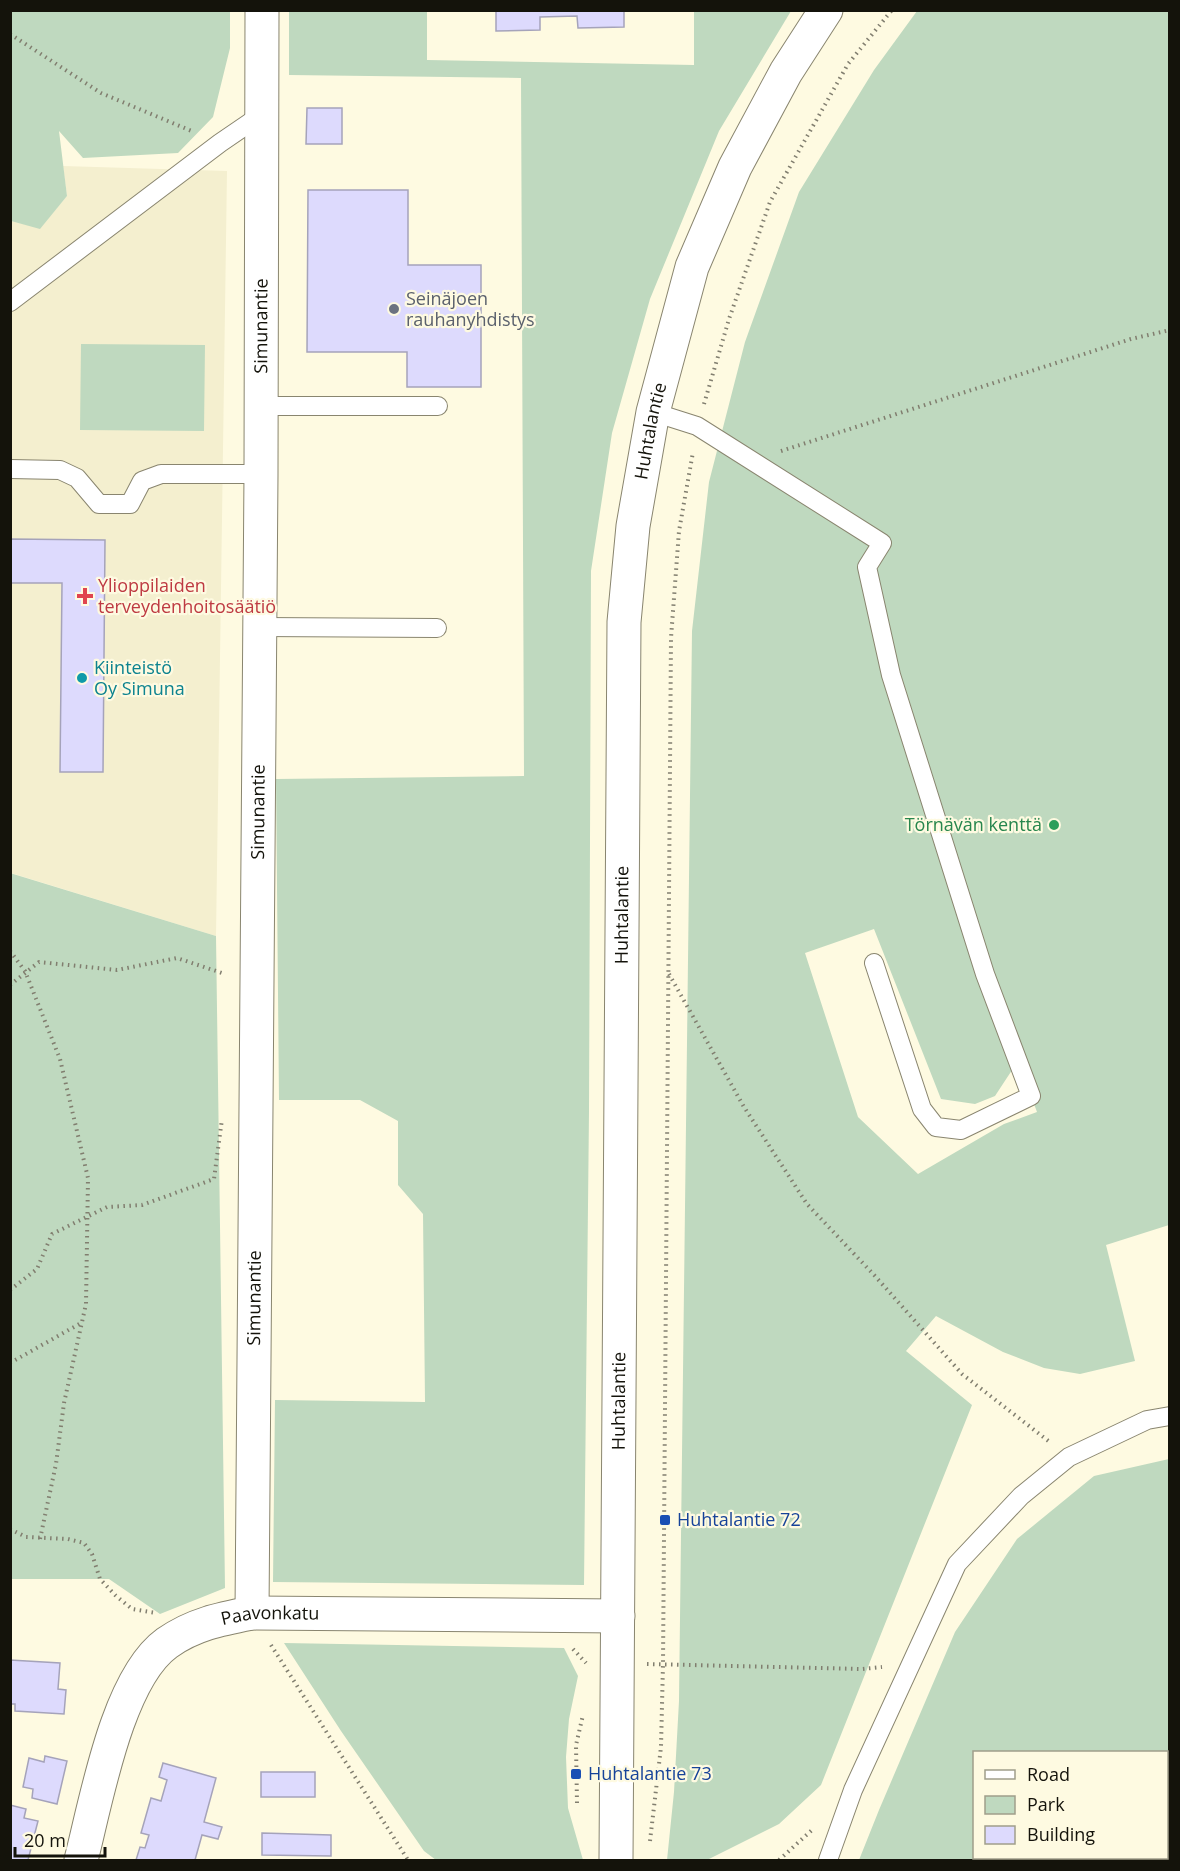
<svg xmlns="http://www.w3.org/2000/svg" width="1180" height="1871" viewBox="0 0 1180 1871" font-family="'Open Sans',sans-serif">
	<style>
		.built { fill: #f4efcf }
		.green { fill: #bfd9bf; fill-rule: evenodd }
		.building { fill: #dddafd; stroke: #a5a3ba; stroke-width: 1.5 }
		.lines { fill: none; stroke-linecap: round; stroke-linejoin: round }
		.lane-casing { stroke: #89856f; stroke-width: 20 }
		.street-casing { stroke: #89856f; stroke-width: 35 }
		.secondary-casing { stroke: #89856f; stroke-width: 35 }
		.path { stroke: #817e6f; stroke-width: 4; stroke-dasharray: 1.5 4.5; stroke-linecap: butt }
		.lane { stroke: #fff; stroke-width: 18 }
		.street { stroke: #fff; stroke-width: 33 }
		.secondary { stroke: #fff; stroke-width: 33 }
		.worship-dot { fill: #6b7280; stroke: #fefae1; stroke-width: 2 }
		.health-dot { fill: #e0444e; stroke: #fefae1; stroke-width: 2 }
		.culture-dot { fill: #0f9aa8; stroke: #fefae1; stroke-width: 2 }
		.leisure-dot { fill: #2e9e5b; stroke: #fefae1; stroke-width: 2 }
		.transit-dot { fill: #1a4fb4; stroke: #fefae1; stroke-width: 2 }
		.labels { text-anchor: middle; stroke-width: 4.5; stroke-linejoin: round; paint-order: stroke }
		.worship-label { font-size: 18px; fill: #5b616d; stroke: #fefae1; text-anchor: start }
		.street-label { font-size: 18px; fill: #14130b; stroke: #fefae1 }
		.health-label { font-size: 18px; fill: #be3a42; stroke: #fefae1; text-anchor: start }
		.culture-label { font-size: 18px; fill: #0d838f; stroke: #fefae1; text-anchor: start }
		.leisure-label { font-size: 18px; fill: #27864d; stroke: #fefae1; text-anchor: end }
		.transit-label { font-size: 18px; fill: #164399; stroke: #fefae1; text-anchor: start }
	</style>
	<rect width="100%" height="100%" fill="#fefae1"/>
	<path class="built" d="M63 166 227 171 216 936 11 873V221L40 228 67 196Z"/>
	<path class="green" d="M11 10 230 11V48L213 117 178 153 83 158 59 131 67 196 40 229 11 221Z
		M289 11H427V60L694 65V11H791L719 131 650 299 612 433 591 571 589 1111 584 1585 273 1582 275 1400 425 1402 423 1214 398 1185V1121L360 1100H279L276 779 524 776 521 78 289 75Z
		M917 11H1169V1225L1106 1245 1135 1361 1080 1374 1044 1368 1003 1352 936 1316 906 1351 972 1405 821 1785 779 1824 707 1860H667L674 1792 679 1701 692 631 709 482 745 342 799 192 874 70ZM874 929 941 1099 975 1104 995 1096 1018 1061 1037 1112 1004 1124 918 1174 858 1117 805 953Z
		M81 344 205 345 204 431 80 430Z
		M10 873 216 936 225 1588 160 1614 109 1579H11Z
		M1169 1459V1860H859L879 1810 955 1632 1017 1539 1094 1476ZM974 1752H1166V1858H974Z
		M284 1643 564 1648 578 1676 569 1719 566 1757 568 1808 583 1860H436L424 1851 341 1731Z"/>
	<path class="building" d="M496 10H624V27L578 28 577 16 540 17V30L496 31Z
		M307 108H342V144H306Z
		M308 190H408V265H481V387H407V352H307Z
		M10 539 105 540 103 772H60L62 583H10Z
		M10 1660 60 1663 58 1689 66 1690 64 1714 15 1711V1704H10Z
		M45 1756 67 1761 57 1804 32 1798 33 1789 23 1787 29 1758 44 1762Z
		M163 1763 216 1778 204 1822 222 1827 218 1839 202 1835 195 1860H136L140 1847 145 1848 149 1835 141 1833 151 1798 161 1801 167 1780 159 1777Z
		M261 1772H315V1797H261Z
		M10 1805 26 1809 24 1818 38 1821 28 1860H10Z
		M262 1833 331 1835V1856L262 1855Z"/>
	<g class="lines">
		<defs>
			<path id="lane" d="M10 302 220 143 261 115
				M261 406H438
				M653 412 697 426 882 543 867 567 891 675 985 974 1031 1096 961 1130 936 1127 922 1109 874 963
				M10 469 60 470 77 478 99 504H130L142 481 161 474H261
				M260 627 437 628
				M828 1860 853 1790 957 1564 1021 1496 1069 1457 1147 1420 1170 1416"/>
			<g id="street">
				<path id="s1" d="M252 1613 261 474 262 10"/>
				<path id="s2" d="M81 1860C96 1802 117 1679 167 1643 194 1624 221 1619 252 1613L618 1616"/>
			</g>
			<g id="secondary">
				<path id="s3" d="M616 1860 624 622 633 526 653 412 692 267 735 167 786 72 826 10"/>
			</g>
		</defs>
		<use href="#lane" class="lane-casing"/>
		<use href="#street" class="street-casing"/>
		<use href="#secondary" class="secondary-casing"/>
		<path class="path" d="M10 34 101 93 194 132
			M704 404 729 319 770 202 848 64 892 10
			M781 451 1131 339 1170 330
			M10 951 25 971 60 1059 88 1178 86 1304 64 1403 56 1464 40 1539
			M669 974 744 1107 807 1204 875 1276 962 1374 1051 1443
			M10 985 39 962 117 970 177 958 225 974
			M10 1290 37 1269 52 1234 107 1207 142 1205 214 1179 222 1119
			M10 1363 81 1323
			M10 1529 26 1537 68 1539 84 1543 92 1554 100 1579 115 1595 132 1609 156 1613
			M271 1645 408 1860
			M573 1649 586 1663
			M647 1664 862 1669 882 1667
			M577 1803 576 1745 583 1715
			M650 1841 661 1747 663 1664 671 638 679 531 693 452
			M779 1860 812 1830"/>
		<use href="#lane" class="lane"/>
		<use href="#street" class="street"/>
		<use href="#secondary" class="secondary"/>
	</g>
	<circle class="worship-dot" cx="394" cy="309" r="6"/>
	<path class="health-dot" d="M82 587h6v6h6v6h-6v6h-6v-6h-6v-6h6z"/>
	<circle class="culture-dot" cx="82" cy="678" r="6"/>
	<circle class="leisure-dot" cx="1054" cy="825" r="6"/>
	<g class="transit-dot">
		<rect x="659" y="1514" width="12" height="12" rx="3"/>
		<rect x="570" y="1768" width="12" height="12" rx="3"/>
	</g>
	<g class="labels">
		<g class="worship-label">
			<text x="406" y="305">Seinäjoen<tspan x="406" dy="21">rauhanyhdistys</tspan></text>
		</g>
		<g class="street-label">
			<text dy="6" stroke="none"><textPath href="#s1" startOffset="1287">Simunantie</textPath></text>
			<text dy="6" stroke="none"><textPath href="#s3" startOffset="1431">Huhtalantie</textPath></text>
			<text dy="6" stroke="none"><textPath href="#s1" startOffset="801">Simunantie</textPath></text>
			<text dy="6" stroke="none"><textPath href="#s3" startOffset="945">Huhtalantie</textPath></text>
			<text dy="6" stroke="none"><textPath href="#s1" startOffset="315">Simunantie</textPath></text>
			<text dy="6" stroke="none"><textPath href="#s3" startOffset="459">Huhtalantie</textPath></text>
			<text dy="6" stroke="none"><textPath href="#s2" startOffset="346">Paavonkatu</textPath></text>
		</g>
		<g class="health-label">
			<text x="98" y="592">Ylioppilaiden<tspan x="98" dy="21">terveydenhoitosäätiö</tspan></text>
		</g>
		<g class="culture-label">
			<text x="94" y="674">Kiinteistö<tspan x="94" dy="21">Oy Simuna</tspan></text>
		</g>
		<g class="leisure-label">
			<text x="1042" y="831">Törnävän kenttä</text>
		</g>
		<g class="transit-label">
			<text x="677" y="1526">Huhtalantie 72</text>
			<text x="588" y="1780">Huhtalantie 73</text>
		</g>
	</g>
	<rect width="1180" height="1871" fill="none" stroke="#14130b" stroke-width="24"/>
	<rect x="973" y="1751" width="195" height="108" fill="#fefae1" stroke="#a09e8b" stroke-width="1.5"/>
	<rect x="985" y="1770" width="30" height="9" fill="#ffffff" stroke="#a09e8b" stroke-width="1.5"/>
	<text x="1027" y="1781" font-size="18" fill="#14130b">Road</text>
	<rect x="985" y="1796" width="30" height="18" fill="#bfd9bf" stroke="#a09e8b" stroke-width="1.5"/>
	<text x="1027" y="1811" font-size="18" fill="#14130b">Park</text>
	<rect x="985" y="1826" width="30" height="18" fill="#dddafd" stroke="#a09e8b" stroke-width="1.5"/>
	<text x="1027" y="1841" font-size="18" fill="#14130b">Building</text>
	<path d="M15 1847v9h90v-9" fill="none" stroke="#14130b" stroke-width="3"/>
	<text x="24" y="1847" font-size="18" fill="#14130b" stroke="#fefae1" stroke-width="4.5" paint-order="stroke">20 m</text>
</svg>
